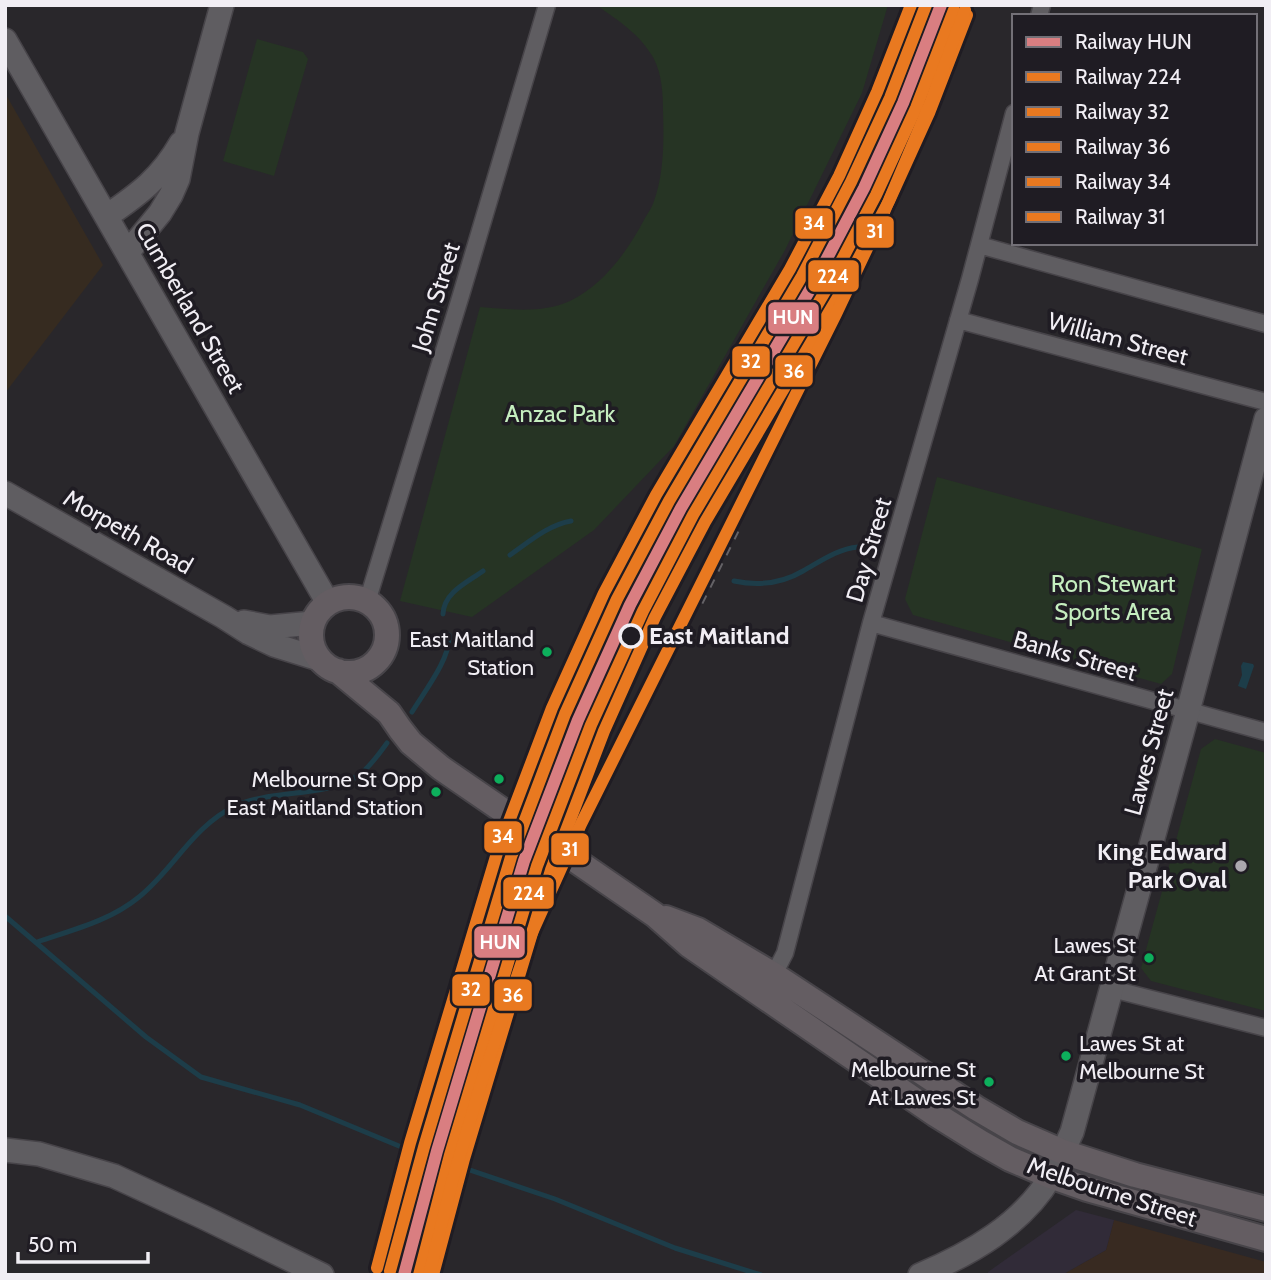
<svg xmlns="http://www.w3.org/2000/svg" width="1271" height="1280" viewBox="0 0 1271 1280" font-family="Cabin,sans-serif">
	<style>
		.commercial { fill: #382a21 }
		.built { fill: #312b38 }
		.education { fill: #362b20 }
		.green { fill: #263424 }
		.water { fill: #1d3d49 }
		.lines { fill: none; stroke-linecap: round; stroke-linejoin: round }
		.stream { stroke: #1d3d49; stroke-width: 5 }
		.street-casing { stroke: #474449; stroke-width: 19 }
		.secondary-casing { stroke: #474449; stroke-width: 26 }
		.primary-casing { stroke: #474449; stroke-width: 28 }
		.street { stroke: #5f5d61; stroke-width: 16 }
		.secondary { stroke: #5f5d61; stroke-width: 23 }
		.primary { stroke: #645d62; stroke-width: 24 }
		.rail { stroke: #646266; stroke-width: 5; stroke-dasharray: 9 9; stroke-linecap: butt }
		.rail-1-casing { stroke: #1f1c23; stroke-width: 18 }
		.rail-2-casing { stroke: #1f1c23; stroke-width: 18 }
		.rail-3-casing { stroke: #1f1c23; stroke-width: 18 }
		.rail-4-casing { stroke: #1f1c23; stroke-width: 18 }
		.rail-5-casing { stroke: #1f1c23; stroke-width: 18 }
		.rail-6-casing { stroke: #1f1c23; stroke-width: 18 }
		.rail-1 { stroke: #d97e81; stroke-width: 12 }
		.rail-2 { stroke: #e97920; stroke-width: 12 }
		.rail-3 { stroke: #e97920; stroke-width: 12 }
		.rail-4 { stroke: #e97920; stroke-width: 12 }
		.rail-5 { stroke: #e97920; stroke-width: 12 }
		.rail-6 { stroke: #e97920; stroke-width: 12 }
		.stop-dot { fill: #1f1c23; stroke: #f1eef4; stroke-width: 3.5 }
		.bus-dot { fill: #0daf5c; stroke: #1f1c23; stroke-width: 2.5 }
		.poi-dot { fill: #aba8ae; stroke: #1f1c23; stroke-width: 2.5 }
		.labels { text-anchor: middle; stroke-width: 7; stroke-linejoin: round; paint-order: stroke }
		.bus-label { font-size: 22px; fill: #f1eef4; stroke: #1f1c23; text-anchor: end }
		.street-label { font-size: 24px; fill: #f1eef4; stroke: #1f1c23 }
		.park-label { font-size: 24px; fill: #c5eebf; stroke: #1f1c23 }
		.stop-label { font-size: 24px; font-weight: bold; fill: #f1eef4; stroke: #1f1c23; text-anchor: start }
		.poi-label { font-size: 24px; font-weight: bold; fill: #f1eef4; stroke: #1f1c23; text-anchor: end }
		.line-badge { stroke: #1f1c23; stroke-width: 2.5 }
		.badge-label { font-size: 19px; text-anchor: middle; font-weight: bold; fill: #fff }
	</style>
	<rect width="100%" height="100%" fill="#29272b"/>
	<path class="commercial" d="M1114 1220 1266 1262V1275H1062L1106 1250Z"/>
	<path class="built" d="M1076 1210 1114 1220 1106 1250 1062 1275H988V1272Z"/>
	<path class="education" d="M5 93 103 265 5 393Z"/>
	<path class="green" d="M596 5H888L862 93 785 250 674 446 594 530 472 617 400 601 480 307C510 309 541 314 570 301 603 285 627 252 644 220 647 214 652 208 654 201 664 174 664 140 663 111 663 94 662 75 654 59 641 35 618 20 596 5Z
		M257 39 303 52 308 59 274 176 223 161Z
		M937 477 1202 549 1172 674 1161 684 913 615 905 599Z
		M1215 739 1266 753V1011L1151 981 1141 968 1201 749Z"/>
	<path class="water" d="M1243 662 1253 664 1254 666 1246 689 1238 686 1242 675 1241 666Z"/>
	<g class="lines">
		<path class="stream" d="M510 555C529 542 548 525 571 521
			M734 581C758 586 781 584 803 571 821 561 837 549 858 547
			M443 614C444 592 468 582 483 571
			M412 712C424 692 451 658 449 635
			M5 916 146 1037 201 1077 300 1105 399 1146 555 1199 675 1248 761 1275
			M37 942C72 930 110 921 139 897 174 869 192 827 235 806 272 789 326 798 359 775 370 767 379 754 387 743"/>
		<defs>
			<path id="street" d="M1039 16 1042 5
				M979 245 1266 324
				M958 320 1266 402
				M367 602 461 295 547 5
				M871 623 1266 732
				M770 982 785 953 871 623 970 279 1014 113
				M1112 989 1266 1028"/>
			<path id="secondary" d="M5 40 328 603
				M107 216C139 194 161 178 181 143
				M128 252 160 213 171 195 178 179 187 133 222 5
				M5 493 224 617 249 633 274 645 319 659
				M244 622 270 627 313 623
				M5 1150 39 1154 114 1176 203 1217 322 1275
				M920 1275C970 1254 1022 1225 1051 1176 1059 1162 1065 1147 1072 1132L1188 711 1266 419"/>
			<path id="primary" d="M311 635a38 38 0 1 1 76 0a38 38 0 1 1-76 0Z
				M338 671 389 713 400 729 411 743 441 768 655 915 689 945 763 996 935 1114 980 1142 1010 1159 1050 1176 1087 1189 1266 1239
				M666 918 698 930 774 975 976 1108 1017 1132 1063 1152 1135 1175 1266 1209"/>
		</defs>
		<use href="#street" class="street-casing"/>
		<use href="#secondary" class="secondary-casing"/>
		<use href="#primary" class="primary-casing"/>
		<use href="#street" class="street"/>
		<use href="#secondary" class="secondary"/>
		<use href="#primary" class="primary"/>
		<path class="rail" d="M701 603 737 531
			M427 1275C473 1080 549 889 637 709 750 476 881 250 967 5"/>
		<defs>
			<path id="rail-1" d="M404 1275 437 1151 524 861 578 720 630 605 681 508 814 283 864 188 903 103 941 5"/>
			<path id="rail-2" d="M419 1275 450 1155 537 866 591 725 643 611 693 515 826 290 876 195 916 108 954 10"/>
			<path id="rail-3" d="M390 1271 424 1147 511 857 565 714 617 599 669 501 802 276 851 182 890 98 926 5"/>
			<path id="rail-4" d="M433 1275 464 1159 551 870 604 731 655 617 705 522 838 297 889 201 929 113 967 15"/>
			<path id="rail-5" d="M377 1268 410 1143 497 853 552 708 604 593 656 495 790 269 839 176 877 92 911 5"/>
			<path id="rail-6" d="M429 1275 452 1182 482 1080 531 935 581 824 836 314 882 217 931 101 965 10"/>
		</defs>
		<use href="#rail-1" class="rail-1-casing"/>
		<use href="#rail-2" class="rail-2-casing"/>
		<use href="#rail-3" class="rail-3-casing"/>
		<use href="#rail-4" class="rail-4-casing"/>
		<use href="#rail-5" class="rail-5-casing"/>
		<use href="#rail-6" class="rail-6-casing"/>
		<use href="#rail-1" class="rail-1"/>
		<use href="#rail-2" class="rail-2"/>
		<use href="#rail-3" class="rail-3"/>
		<use href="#rail-4" class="rail-4"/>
		<use href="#rail-5" class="rail-5"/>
		<use href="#rail-6" class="rail-6"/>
	</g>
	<circle class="stop-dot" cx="631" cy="636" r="11"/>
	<g class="bus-dot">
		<circle cx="547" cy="652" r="6"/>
		<circle cx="499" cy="779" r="6"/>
		<circle cx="436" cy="792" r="6"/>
		<circle cx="1149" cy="958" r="6"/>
		<circle cx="1066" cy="1056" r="6"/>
		<circle cx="989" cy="1082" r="6"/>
	</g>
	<circle class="poi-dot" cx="1241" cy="866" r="7"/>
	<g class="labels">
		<g class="bus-label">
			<text x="534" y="647">East Maitland<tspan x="534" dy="28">Station</tspan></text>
			<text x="423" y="787">Melbourne St Opp<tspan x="423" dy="28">East Maitland Station</tspan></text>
			<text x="1136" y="953">Lawes St<tspan x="1136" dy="28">At Grant St</tspan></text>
			<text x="1079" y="1051" text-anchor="start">Lawes St at<tspan x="1079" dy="28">Melbourne St</tspan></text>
			<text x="976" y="1077">Melbourne St<tspan x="976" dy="28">At Lawes St</tspan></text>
		</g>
		<g class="street-label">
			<text transform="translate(436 297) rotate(-73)" y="8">John Street</text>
			<text transform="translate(190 308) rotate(60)" y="8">Cumberland Street</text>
			<text transform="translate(1118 339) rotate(15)" y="8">William Street</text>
			<text transform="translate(128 532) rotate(30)" y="8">Morpeth Road</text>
			<text transform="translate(869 550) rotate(-74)" y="8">Day Street</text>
			<text transform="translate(1075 656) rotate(16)" y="8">Banks Street</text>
			<text transform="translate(1149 752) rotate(-75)" y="8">Lawes Street</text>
			<text transform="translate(1112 1192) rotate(18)" y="8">Melbourne Street</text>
		</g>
		<g class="park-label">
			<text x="560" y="422">Anzac Park</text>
			<text x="1113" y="592">Ron Stewart<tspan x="1113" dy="28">Sports Area</tspan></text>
		</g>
		<g class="stop-label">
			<text x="649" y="644">East Maitland</text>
		</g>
		<g class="poi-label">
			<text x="1227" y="860">King Edward<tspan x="1227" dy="28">Park Oval</tspan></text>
		</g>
	</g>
	<g class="line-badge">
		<rect x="794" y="207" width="40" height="33" rx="7" fill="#e97920"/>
		<rect x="855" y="215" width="40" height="34" rx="7" fill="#e97920"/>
		<rect x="807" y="259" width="53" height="34" rx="7" fill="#e97920"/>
		<rect x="767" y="301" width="53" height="34" rx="7" fill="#d97e81"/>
		<rect x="731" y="345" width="40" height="33" rx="7" fill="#e97920"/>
		<rect x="774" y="354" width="40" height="34" rx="7" fill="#e97920"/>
		<rect x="483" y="820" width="40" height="34" rx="7" fill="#e97920"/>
		<rect x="550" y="832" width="40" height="34" rx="7" fill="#e97920"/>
		<rect x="502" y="876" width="53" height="34" rx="7" fill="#e97920"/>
		<rect x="473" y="925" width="53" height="34" rx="7" fill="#d97e81"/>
		<rect x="451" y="973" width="40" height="34" rx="7" fill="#e97920"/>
		<rect x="493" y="978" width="40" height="34" rx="7" fill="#e97920"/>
	</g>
	<g class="badge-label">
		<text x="814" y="230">34</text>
		<text x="875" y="238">31</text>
		<text x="833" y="283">224</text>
		<text x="793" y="324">HUN</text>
		<text x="751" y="368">32</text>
		<text x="794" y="378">36</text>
		<text x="503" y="843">34</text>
		<text x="570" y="856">31</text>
		<text x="529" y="900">224</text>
		<text x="500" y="949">HUN</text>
		<text x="471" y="996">32</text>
		<text x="513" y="1002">36</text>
	</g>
	<rect width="1271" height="1280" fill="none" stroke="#f1eef4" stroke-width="14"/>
	<rect x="1012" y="14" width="245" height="231" fill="#1f1c23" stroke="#737077" stroke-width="2"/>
	<rect x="1026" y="37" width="35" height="10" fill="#d97e81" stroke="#737077" stroke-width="2"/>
	<text x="1075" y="49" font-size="21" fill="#f1eef4">Railway HUN</text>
	<rect x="1026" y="72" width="35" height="10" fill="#e97920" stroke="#737077" stroke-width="2"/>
	<text x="1075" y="84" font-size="21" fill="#f1eef4">Railway 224</text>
	<rect x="1026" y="107" width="35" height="10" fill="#e97920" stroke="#737077" stroke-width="2"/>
	<text x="1075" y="119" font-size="21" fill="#f1eef4">Railway 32</text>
	<rect x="1026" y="142" width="35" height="10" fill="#e97920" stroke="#737077" stroke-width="2"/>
	<text x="1075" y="154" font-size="21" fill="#f1eef4">Railway 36</text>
	<rect x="1026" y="177" width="35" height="10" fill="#e97920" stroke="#737077" stroke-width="2"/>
	<text x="1075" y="189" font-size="21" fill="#f1eef4">Railway 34</text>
	<rect x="1026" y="212" width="35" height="10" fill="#e97920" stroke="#737077" stroke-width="2"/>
	<text x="1075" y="224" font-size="21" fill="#f1eef4">Railway 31</text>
	<path d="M18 1252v10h130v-10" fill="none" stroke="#f1eef4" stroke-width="3.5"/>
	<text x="28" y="1252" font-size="21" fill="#f1eef4" stroke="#1f1c23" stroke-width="5" paint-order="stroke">50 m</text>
</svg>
